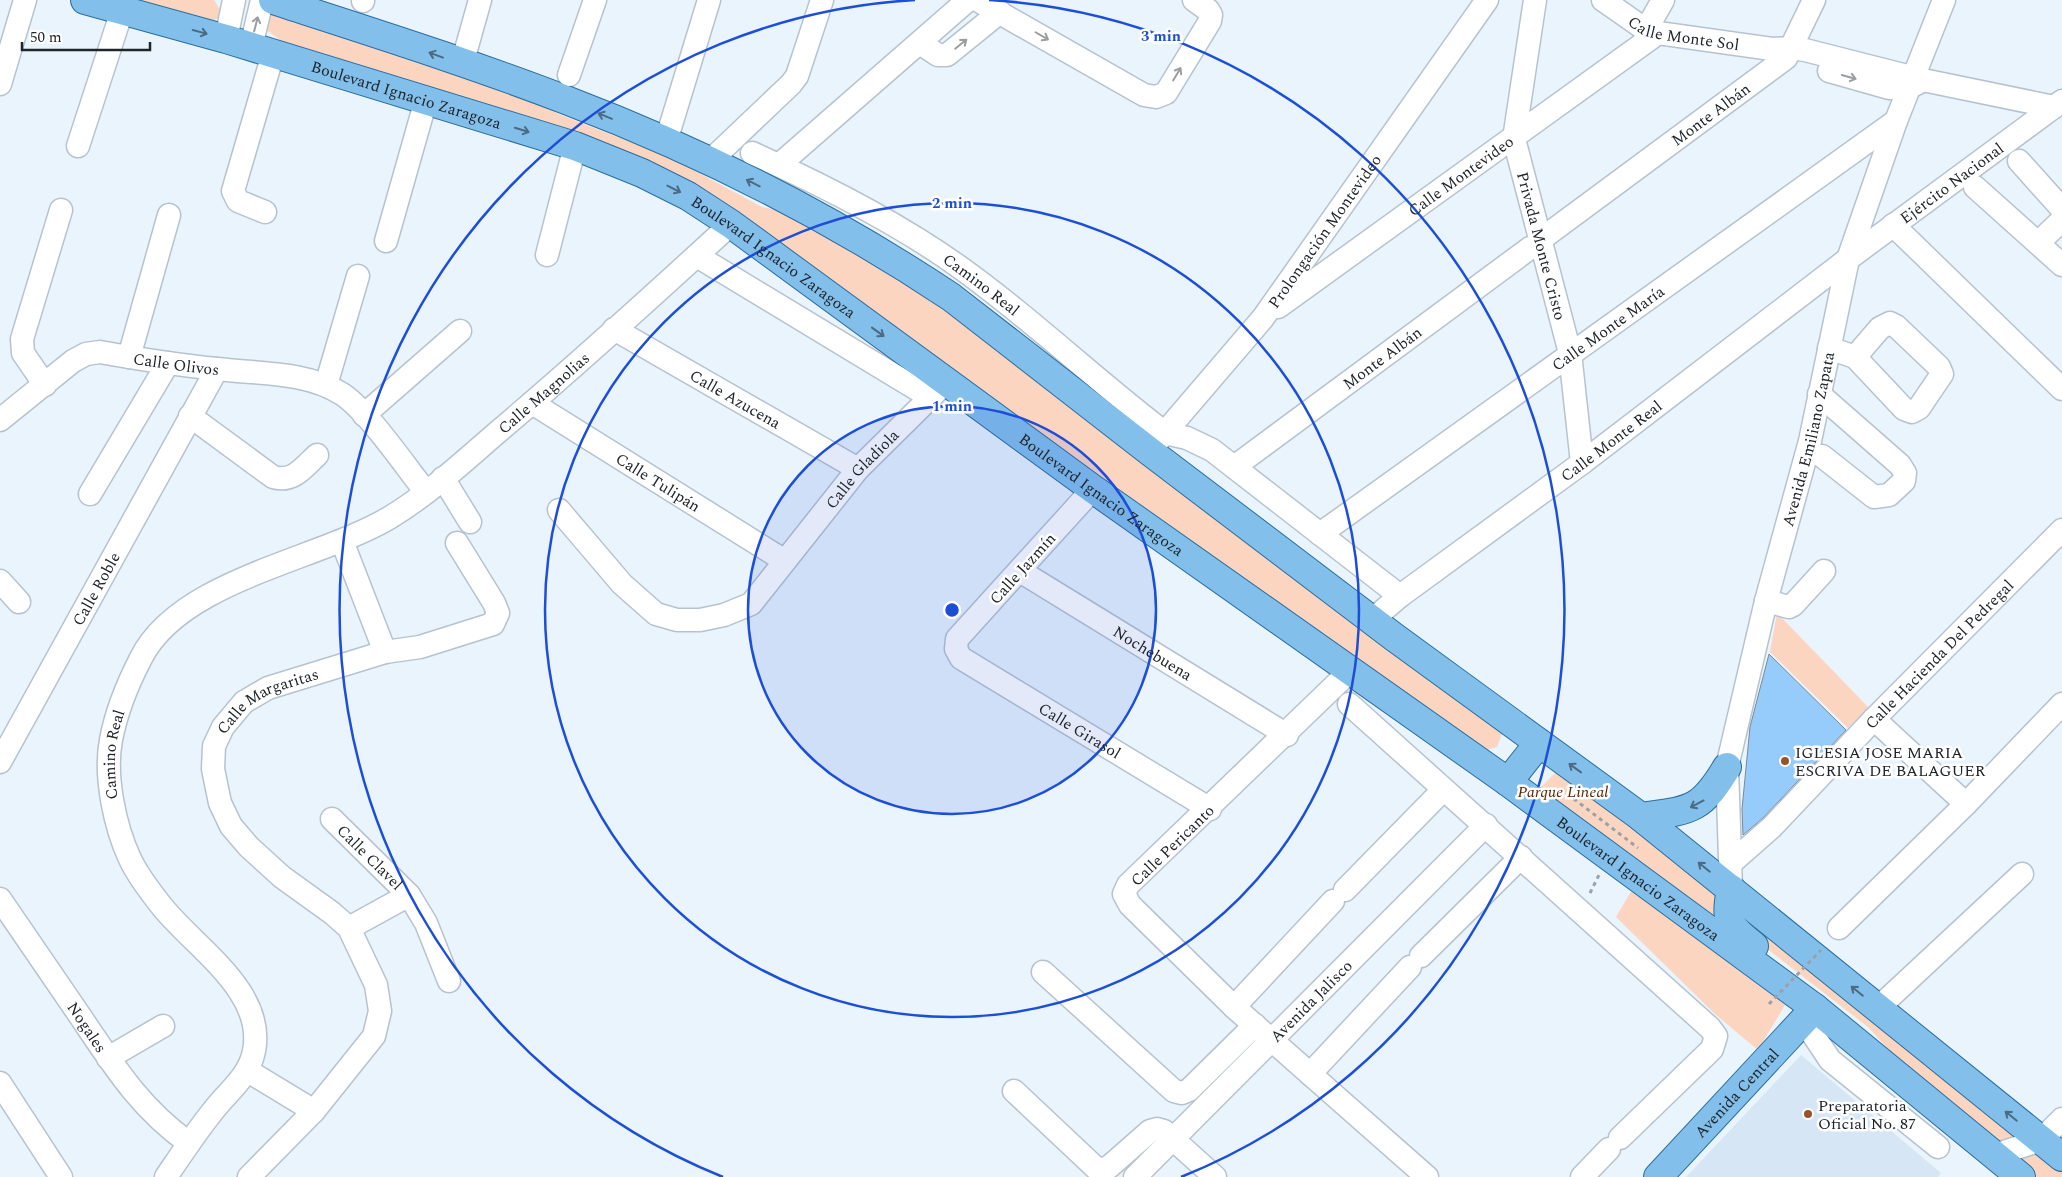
<svg xmlns="http://www.w3.org/2000/svg" width="2062" height="1177" viewBox="0 0 2062 1177" font-family="Spectral,serif">
	<style>
		.built { fill: #d6e6f4 }
		.green { fill: #fcd5c1 }
		.building { fill: #95ccfb; stroke: #7c8893 }
		.lines { fill: none; stroke-linecap: round; stroke-linejoin: round }
		.minor-casing { stroke: #b6c3cf; stroke-width: 25 }
		.major-casing { stroke: #296e9e; stroke-width: 30 }
		.path { stroke: #99a1a9; stroke-width: 3; stroke-dasharray: 4 4; stroke-linecap: butt }
		.minor { stroke: #fff; stroke-width: 22 }
		.major { stroke: #82bfeb; stroke-width: 28 }
		.path-bridge { stroke: #99a1a9; stroke-width: 3; stroke-dasharray: 4 4; stroke-linecap: butt }
		.oneway { stroke: #9b9d9f }
		.oneway2 { stroke: #4c6a81 }
		.ring { fill: none; stroke: #1d4ed8; stroke-width: 2.5 }
		.poi-dot { fill: #99532a; stroke: #fff; stroke-width: 2 }
		.labels { text-anchor: middle; stroke-width: 5; stroke-linejoin: round; paint-order: stroke }
		.street-label { font-size: 16px; fill: #20252a; stroke: #fff }
		.poi-label { font-size: 16px; fill: #20252a; stroke: #fff; text-anchor: start }
		.park-label { font-size: 16px; font-style: italic; fill: #5d2500; stroke: #fff }
		.centre { fill: #1d4ed8; stroke: #fff; stroke-width: 2.5 }
		.ring-label { font-size: 15px; text-anchor: middle; font-weight: bold; fill: #1d4ed8; stroke: #fff; stroke-width: 5; stroke-linejoin: round; paint-order: stroke }
	</style>
	<rect width="100%" height="100%" fill="#e9f4fd"/>
	<path class="built" d="M1801 1055 1941 1173 1938 1177H1686Z"/>
	<path class="green" d="M113 0H214L224 16 201 25Z
		M265 7 450 66 561 115 671 158 762 207 807 216 902 268 1500 720 1502 734 1497 747 1480 752 675 179 625 151 296 52 260 25Z
		M1777 613 1869 708 1848 728 1770 652Z
		M1560 768 1720 890 1719 927 1536 792Z
		M1632 890 1785 1005 1758 1050 1716 1015 1616 917Z
		M1738 898 2028 1136 2003 1143 1898 1066 1890 1051 1868 1027 1744 931Z
		M2040 1145 2062 1163V1177H2037L2015 1159Z"/>
	<path class="building" d="M1769 654 1846 730 1763 818 1743 835 1742 809 1750 727Z"/>
	<g class="lines">
		<defs>
			<g id="minor">
				<path d="M977 0 1144 95 1156 97 1166 93 1210 21 1211 15 1208 10 1194 0"/>
				<path id="s1" d="M1535 0 1514 139 1570 353 1582 463"/>
				<path id="s2" d="M1603 0 1646 30 1658 33 1772 49 1791 48 1805 50 1923 80 2054 107"/>
				<path d="M363 1V0"/>
				<path d="M1646 30 1663 0"/>
				<path d="M226 39 234 0"/>
				<path d="M920 43 938 55H947L1000 12"/>
				<path d="M251 47 262 0"/>
				<path d="M462 64 480 0"/>
				<path d="M1829 71 1889 88H1908L1920 82"/>
				<path d="M569 75 595 0"/>
				<path d="M0 84 25 0"/>
				<path d="M666 141 709 0"/>
				<path d="M78 146 122 11"/>
				<path id="s3" d="M752 153C823 185 895 221 958 266 1031 318 1094 379 1165 433L1187 438 1212 450 1400 596"/>
				<path d="M710 161 791 84 797 76 822 0"/>
				<path d="M2019 161 2062 209"/>
				<path d="M779 165 968 0"/>
				<path d="M1975 187 2062 265"/>
				<path d="M265 212 238 201 233 191 273 54"/>
				<path d="M1893 225 2062 389"/>
				<path id="s4" d="M1540 240 1786 58 1814 0"/>
				<path d="M386 241 426 100"/>
				<path d="M2038 243 2062 220"/>
				<path d="M547 255 575 146"/>
				<path d="M697 256 930 397"/>
				<path id="s5" d="M1278 307 1658 33"/>
				<path id="s6" d="M614 329 858 469"/>
				<path d="M1829 348 1855 357 1904 409 1912 412 1919 408 1942 374 1939 367 1896 326 1890 323 1880 328 1855 357"/>
				<path d="M129 357 169 215"/>
				<path d="M45 385 23 353 22 339 61 210"/>
				<path d="M326 385 358 276"/>
				<path d="M1819 394 1900 465 1905 473 1904 481 1889 495 1874 497 1822 456"/>
				<path id="s7" d="M532 403 785 561"/>
				<path d="M364 415 460 331"/>
				<path d="M190 416 273 477C293 483 303 468 317 455"/>
				<path id="s8" d="M0 420 73 361 86 354 100 352C139 359 178 365 217 369 258 374 306 371 342 394 368 411 405 466 426 492"/>
				<path id="s9" d="M1156 443 1263 318 1487 0"/>
				<path id="s10" d="M1234 467 1530 248"/>
				<path d="M443 478 470 522"/>
				<path id="s11" d="M1093 489 957 639 956 649 961 658 1210 809"/>
				<path d="M90 494 168 363"/>
				<path id="s12" d="M559 510 622 584 656 614 677 620H700L724 615 751 604 858 469 946 382"/>
				<path id="s13" d="M1320 534 1896 121"/>
				<path d="M342 541 385 652"/>
				<path id="s14" d="M1020 571 1287 735"/>
				<path d="M0 581 19 602"/>
				<path d="M1766 601 1789 607 1793 605 1824 571"/>
				<path id="s15" d="M1372 620 1400 596 1582 463 1848 259 2062 101"/>
				<path d="M1350 671 1128 885 1124 894 1130 905 1234 1007 1427 1177"/>
				<path d="M1349 704 1710 1028 1716 1036 1712 1049 1620 1138"/>
				<path d="M1874 719 1966 804"/>
				<path id="s16" d="M0 762 217 369"/>
				<path id="s17" d="M332 819 409 895 426 923 449 981"/>
				<path id="s18" d="M1731 863 1772 827 1874 719 2062 530"/>
				<path id="s19" d="M1731 889 1727 767 1766 601 1810 441 1848 259 1896 121 1944 0"/>
				<path d="M1345 890 1443 790"/>
				<path id="s20" d="M0 899C26 937 52 975 78 1013 112 1063 139 1108 189 1143"/>
				<path d="M349 928 409 895"/>
				<path d="M1839 928 1966 804 2062 704"/>
				<path d="M1421 956 1521 857"/>
				<path d="M1043 972 1174 1091 1182 1093 1189 1090 1255 1025"/>
				<path d="M1234 1007 1333 901"/>
				<path d="M1878 1008 2022 874"/>
				<path d="M1804 1021 1830 1060 1938 1147"/>
				<path d="M108 1058 163 1026"/>
				<path d="M248 1071 314 1111"/>
				<path d="M1310 1074 1410 967"/>
				<path d="M0 1083 61 1177"/>
				<path d="M1014 1091 1098 1170 1109 1167 1150 1131 1157 1129 1164 1131 1215 1177"/>
				<path d="M1995 1155 2041 1140 2062 1119"/>
				<path id="s21" d="M166 1177C181 1155 196 1132 213 1111 228 1091 249 1077 254 1051 266 990 192 946 160 904 149 890 137 874 130 859 115 827 104 776 111 740 116 713 128 683 141 658 180 580 318 560 389 518 429 494 464 461 499 431 578 364 655 294 731 224"/>
				<path id="s22" d="M249 1177 314 1111 374 1036 380 1011 376 985 349 928 332 913 282 877 249 847 231 826 220 803 213 769 214 746 223 727 244 702 268 688 385 652 420 647 493 624 498 613 494 603 457 543"/>
				<path id="s23" d="M1135 1177 1486 825"/>
				<path d="M1582 1177 1609 1149"/>
			</g>
			<g id="major">
				<path id="s24" d="M85 0 226 39 575 146 642 173 688 196 731 224 1093 489 1508 782 1713 933 1815 1008 2021 1177"/>
				<path d="M273 0C371 32 470 63 566 100 700 151 831 217 951 297L1149 451 1394 637 1641 817 2062 1157"/>
				<path d="M1508 782 1539 743"/>
				<path d="M1641 817C1691 810 1701 811 1727 767"/>
				<path d="M1731 889C1725 921 1728 926 1754 946"/>
				<path id="s25" d="M1658 1177 1815 1008"/>
			</g>
		</defs>
		<use href="#minor" class="minor-casing"/>
		<use href="#major" class="major-casing"/>
		<path class="path" d="M1561 789 1638 848
			M1590 893 1599 875"/>
		<use href="#minor" class="minor"/>
		<use href="#major" class="major"/>
		<path class="path-bridge" d="M1769 1004 1821 950"/>
	</g>
	<defs><path id="oneway-shaft" d="M-6 0H5M1.5-3L5.5 0L1.5 3" fill="none" stroke-width="1.6" stroke-linecap="round" stroke-linejoin="round" transform="scale(1.25)"/></defs>
	<g class="oneway">
		<use href="#oneway-shaft" transform="translate(256 24) rotate(-76)"/>
		<use href="#oneway-shaft" transform="translate(1042 36) rotate(30)"/>
		<use href="#oneway-shaft" transform="translate(961 44) rotate(-39)"/>
		<use href="#oneway-shaft" transform="translate(1177 74) rotate(-59)"/>
		<use href="#oneway-shaft" transform="translate(1849 77) rotate(16)"/>
	</g>
	<g class="oneway2">
		<use href="#oneway-shaft" transform="translate(200 32) rotate(15)"/>
		<use href="#oneway-shaft" transform="translate(436 55) rotate(-160)"/>
		<use href="#oneway-shaft" transform="translate(605 116) rotate(-158)"/>
		<use href="#oneway-shaft" transform="translate(522 130) rotate(17)"/>
		<use href="#oneway-shaft" transform="translate(753 183) rotate(-153)"/>
		<use href="#oneway-shaft" transform="translate(674 189) rotate(27)"/>
		<use href="#oneway-shaft" transform="translate(878 332) rotate(36)"/>
		<use href="#oneway-shaft" transform="translate(1575 768) rotate(-144)"/>
		<use href="#oneway-shaft" transform="translate(1697 804) rotate(152)"/>
		<use href="#oneway-shaft" transform="translate(1704 867) rotate(-141)"/>
		<use href="#oneway-shaft" transform="translate(1857 991) rotate(-141)"/>
		<use href="#oneway-shaft" transform="translate(2011 1116) rotate(-141)"/>
	</g>
	<circle cx="952" cy="610" r="204" fill="#1d4ed8" fill-opacity=".12"/>
	<g class="ring">
		<circle cx="952" cy="610" r="204"/>
		<circle cx="952" cy="610" r="407"/>
		<path d="M723 1177A611 611 0 0 1 915 0M989 0A611 611 0 0 1 1181 1177"/>
	</g>
	<g class="poi-dot">
		<circle cx="1785" cy="761" r="5"/>
		<circle cx="1808" cy="1114" r="5"/>
	</g>
	<g class="labels">
		<g class="street-label">
			<text dy="6" stroke="none"><textPath href="#s2" startOffset="90">Calle Monte Sol</textPath></text>
			<text dy="6" stroke="none"><textPath href="#s24" startOffset="335">Boulevard Ignacio Zaragoza</textPath></text>
			<text dy="6" stroke="none"><textPath href="#s4" startOffset="212">Monte Albán</textPath></text>
			<text dy="6" stroke="none"><textPath href="#s5" startOffset="225">Calle Montevideo</textPath></text>
			<text dy="6" stroke="none"><textPath href="#s15" startOffset="726">Ejército Nacional</textPath></text>
			<text dy="6" stroke="none"><textPath href="#s9" startOffset="271">Prolongación Montevideo</textPath></text>
			<text dy="6" stroke="none"><textPath href="#s1" startOffset="251">Privada Monte Cristo</textPath></text>
			<text dy="6" stroke="none"><textPath href="#s24" startOffset="740">Boulevard Ignacio Zaragoza</textPath></text>
			<text dy="6" stroke="none"><textPath href="#s3" startOffset="265">Camino Real</textPath></text>
			<text dy="6" stroke="none"><textPath href="#s13" startOffset="354">Calle Monte María</textPath></text>
			<text dy="6" stroke="none"><textPath href="#s10" startOffset="184">Monte Albán</textPath></text>
			<text dy="6" stroke="none"><textPath href="#s8" startOffset="200">Calle Olivos</textPath></text>
			<text dy="6" stroke="none"><textPath href="#s21" startOffset="1089">Calle Magnolias</textPath></text>
			<text dy="6" stroke="none"><textPath href="#s6" startOffset="140">Calle Azucena</textPath></text>
			<text dy="6" stroke="none"><textPath href="#s19" startOffset="460">Avenida Emiliano Zapata</textPath></text>
			<text dy="6" stroke="none"><textPath href="#s15" startOffset="299">Calle Monte Real</textPath></text>
			<text dy="6" stroke="none"><textPath href="#s12" startOffset="416">Calle Gladiola</textPath></text>
			<text dy="6" stroke="none"><textPath href="#s7" startOffset="149">Calle Tulipán</textPath></text>
			<text dy="6" stroke="none"><textPath href="#s24" startOffset="1145">Boulevard Ignacio Zaragoza</textPath></text>
			<text transform="translate(1022 568) rotate(-48)" y="6">Calle Jazmín</text>
			<text dy="6" stroke="none"><textPath href="#s16" startOffset="198">Calle Roble</textPath></text>
			<text dy="6" stroke="none"><textPath href="#s14" startOffset="156">Nochebuena</textPath></text>
			<text dy="6" stroke="none"><textPath href="#s18" startOffset="295">Calle Hacienda Del Pedregal</textPath></text>
			<text dy="6" stroke="none"><textPath href="#s22" startOffset="618">Calle Margaritas</textPath></text>
			<text dy="6" stroke="none"><textPath href="#s11" startOffset="362">Calle Girasol</textPath></text>
			<text dy="6" stroke="none"><textPath href="#s21" startOffset="498">Camino Real</textPath></text>
			<text transform="translate(1172 845) rotate(-44)" y="6">Calle Pericanto</text>
			<text dy="6" stroke="none"><textPath href="#s17" startOffset="54">Calle Clavel</textPath></text>
			<text dy="6" stroke="none"><textPath href="#s24" startOffset="1805">Boulevard Ignacio Zaragoza</textPath></text>
			<text dy="6" stroke="none"><textPath href="#s23" startOffset="249">Avenida Jalisco</textPath></text>
			<text dy="6" stroke="none"><textPath href="#s20" startOffset="155">Nogales</textPath></text>
			<text dy="6" stroke="none"><textPath href="#s25" startOffset="115">Avenida Central</textPath></text>
		</g>
		<g class="poi-label">
			<text x="1795" y="758">IGLESIA JOSE MARIA<tspan x="1795" dy="18">ESCRIVA DE BALAGUER</tspan></text>
			<text x="1818" y="1111">Preparatoria<tspan x="1818" dy="18">Oficial No. 87</tspan></text>
		</g>
		<g class="park-label">
			<text x="1563" y="797">Parque Lineal</text>
		</g>
	</g>
	<circle cx="952" cy="610" r="8" class="centre"/>
	<g class="ring-label">
		<text x="1161" y="41">3 min</text>
		<text x="952" y="208">2 min</text>
		<text x="952" y="411">1 min</text>
	</g>
	<path d="M22 42v8h128v-8" fill="none" stroke="#20252a" stroke-width="2.5"/>
	<text x="30" y="42" font-size="15" fill="#20252a" stroke="#ffffff" stroke-width="4" paint-order="stroke">50 m</text>
</svg>
